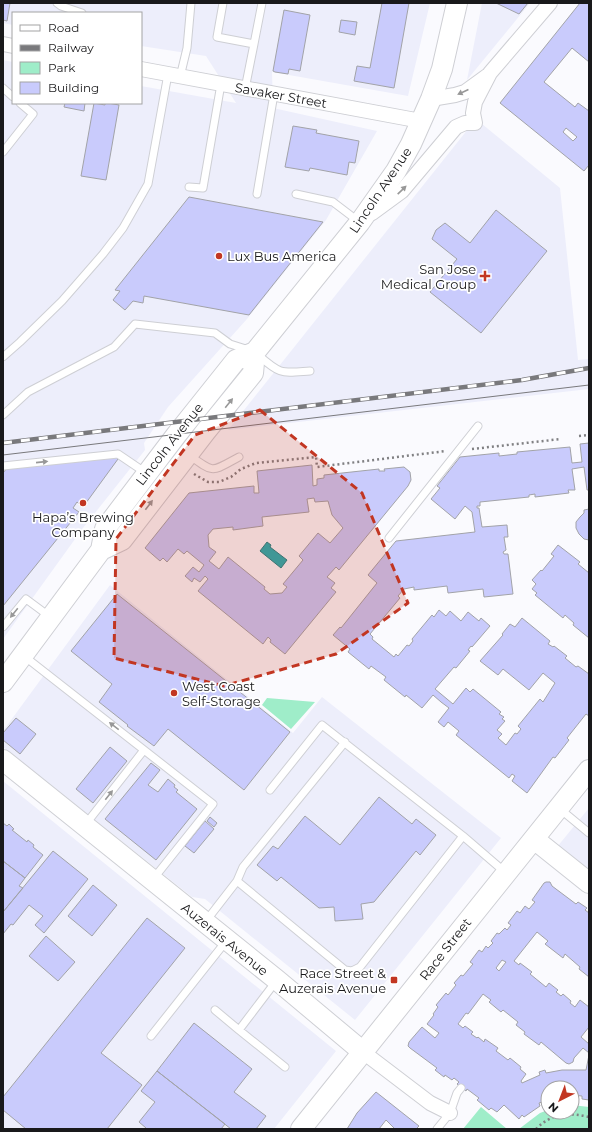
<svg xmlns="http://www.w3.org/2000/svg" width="592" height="1132" viewBox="0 0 592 1132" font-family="Montserrat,sans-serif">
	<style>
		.built { fill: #edeefb }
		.green { fill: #9fedc9 }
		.water { fill: #20afb3; stroke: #1e8285 }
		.building { fill: #c9cbfc; stroke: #a2a3a8; fill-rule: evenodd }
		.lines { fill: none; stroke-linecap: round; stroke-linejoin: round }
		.lane-casing { stroke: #cecfd4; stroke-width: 9 }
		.street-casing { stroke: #cecfd4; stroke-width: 16 }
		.secondary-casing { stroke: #cecfd4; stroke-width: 22 }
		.path { stroke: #808083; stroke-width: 2.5; stroke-dasharray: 2 3; stroke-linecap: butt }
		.lane { stroke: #fff; stroke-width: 7 }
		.street { stroke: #fff; stroke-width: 14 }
		.secondary { stroke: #fff; stroke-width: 20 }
		.tram { stroke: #79797c; stroke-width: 1 }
		.rail-casing { stroke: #79797c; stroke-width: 4.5 }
		.rail { stroke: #fff; stroke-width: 3; stroke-dasharray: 9; stroke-linecap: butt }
		.oneway { fill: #989898 }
		.marked { fill: #c23622; fill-opacity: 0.2; stroke: #c23622; stroke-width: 3; stroke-dasharray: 8 5; stroke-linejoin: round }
		.poi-dot { fill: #c23622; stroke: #fff; stroke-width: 1.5 }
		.labels { text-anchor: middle; stroke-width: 3.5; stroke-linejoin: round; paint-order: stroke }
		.street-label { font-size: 13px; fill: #19191b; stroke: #fff }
		.poi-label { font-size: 13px; fill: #19191b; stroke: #fff; text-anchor: start }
	</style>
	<rect width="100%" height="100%" fill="#fafafe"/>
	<path class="built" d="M3 3H430L408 96 272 72 273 108 377 131 326 220 247 319 168 407 144 443 145 450 83 528 3 639V60L13 62V103H141V86L236 103 206 56 141 46V13H13V25L3 23Z
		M482 3H530L467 80Z
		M476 119 560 188 578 360 589 359V389L228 430Z
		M110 585 293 733 322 697 501 838 355 1020 205 899 192 897 3 747V731Z
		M3 781 336 1051 274 1129H3Z
		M589 808V871L557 847Z"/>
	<path class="green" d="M267 698 315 702 291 729 262 705Z
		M572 1105 589 1107V1129H519L540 1113 548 1110V1112H572Z
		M481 1107 507 1129H463Z"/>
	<path class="water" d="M267 542 271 545 270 547 287 560 281 568 260 551Z"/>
	<path class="building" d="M3 3H10L7 21 3 20Z
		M382 3H409L394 88 354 81 357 66 370 68Z
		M496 3H528L519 14Z
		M580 3H587L589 4V62L572 48 544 82 575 107 578 103 589 111V165L584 171 500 103ZM566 128 577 137 573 141 563 132Z
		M284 10 310 15 300 71 289 69 288 74 275 72 273 71Z
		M341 20 357 22 355 35 339 32Z
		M65 103H85L84 111 64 107Z
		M94 103 105 105V103H108L119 105 106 180 81 176Z
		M293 126 317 130 316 133 359 141 355 163 349 162 347 175 310 168 309 171 285 167Z
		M189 197 323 222 249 315 144 296 143 303 133 301 125 310 113 300 120 291 115 290Z
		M496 210 547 251 481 333 430 292 457 259 432 239 436 230 445 223 470 243Z
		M589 443V490H587L584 467 572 469 575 490H568L569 493 535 497V494L529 495V497L480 502V506H477V508H479L482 527 507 525 508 537H504L506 550 503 552 504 554H508L513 594 484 597 483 589 448 593 447 586 414 590V587L404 589 398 596 400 598 370 634 373 637 372 639 394 657 396 654 398 656 407 645 409 646 413 641 412 639 432 615 434 617 439 610 446 616 450 611 461 621 468 612 479 621 481 618 490 626 472 647 471 646 468 650 470 651 456 668 454 667 435 689 453 704 466 688 470 692 473 689 501 712 499 714 504 717 502 719 505 721 497 730 502 734 498 738 506 745 515 733 517 734 521 729 518 726 540 699 543 702 555 683 543 673 529 690 503 669 498 675 480 661 503 635 502 634 510 624 515 627 522 618 550 641 548 644 553 647 554 646 567 656 565 658 576 667 578 666 589 674V716L586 714 567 738 569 740 555 758 553 757 527 793 512 781 515 776 512 774 509 778 456 735 459 731 448 722 444 727 438 722 449 708 441 702 433 695 422 708 406 695 405 697 384 680 386 677 371 666 369 669 348 652 350 649 333 635 340 627 341 628 377 583 368 575 396 541 475 532 472 512 465 506 455 519 431 499 440 488 437 486 460 457 499 453V456L517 454V452L570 447 572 463 582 462 580 444Z
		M115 456 118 459 83 507 77 502 73 508 79 512 3 606V473L7 468Z
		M312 465 313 486 317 485V479L324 478V475L379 469V471H385L384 469 404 467 410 472 411 480 408 486 339 570 336 567 327 577 335 583 331 588 336 592 285 654 270 642 271 640 268 637 263 644 198 591 208 579 205 576 200 582 194 578 192 582 185 576 193 567 199 572 204 565 187 551 184 554 178 549 167 562 163 558 160 561 145 548 189 493 254 486V493H259L257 471ZM314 498 315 502 328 501 332 515 343 528 330 543 318 533 299 556 303 560 283 584 287 587 282 593 270 594 264 589 265 587 228 557 219 569 209 561 216 552 209 547 208 535 213 529 233 527V530L263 526 262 517 309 512 307 499Z
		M589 509V540L584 539 579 534 576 528V522L580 517 584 513V510Z
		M558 545 580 562 578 564 589 573V638L573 625 574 623 565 615 563 618 535 595 537 593 532 589 536 584 532 580 541 570 542 571 554 556 551 554Z
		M117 594 290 732 244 790 168 729 154 746 127 726 128 725 99 702 112 684 71 651Z
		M16 718 36 734 20 754 3 740V733Z
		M110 747 127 761 93 803 76 789Z
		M151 763 160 770 148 785 158 792 168 779 175 785 174 787 178 790 176 792 197 809 156 860 105 819Z
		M379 797 412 824 416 819 436 835 420 855 416 851 374 902 361 904 363 919 335 921 334 907 319 908 281 877 277 881 257 865 273 846 278 849 305 816 340 845Z
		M210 817 217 823 214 827 207 821Z
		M205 821 214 829 194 853 185 846Z
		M3 823 7 826 9 824 14 829 12 830 27 842 28 840 34 845 33 847 43 855 25 878 3 861Z
		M53 851 88 879 44 933 35 925 43 916 29 905 13 925 11 924 3 934V912Z
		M3 861 25 878 19 886 23 888 3 912Z
		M546 882H550L552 886 576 904 578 902 587 908 585 910 589 913V977L579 969 580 967 565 954 563 958 545 944 548 941 537 932 514 961 519 965 520 963 532 972 530 974 546 987 549 983 558 990 556 992 561 996 563 994 571 1001 570 1003 575 1007 580 1000 589 1007V1027L581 1037 589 1044V1053L583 1048 574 1058 573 1062 569 1064 566 1063 541 1042 539 1045 524 1034 525 1032 516 1025 518 1022 503 1010 501 1012 489 1002 491 1000 483 994 468 1014 466 1013 458 1024 463 1028 465 1026 473 1032 471 1034 477 1038 478 1037 484 1042 485 1039 498 1048 496 1051 508 1060 510 1058 521 1067 520 1069 526 1074 521 1081 522 1083 540 1075 539 1072 545 1070 546 1073 562 1070H586L589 1055V1100L582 1099V1096L572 1095V1088H548V1100L539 1103 540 1106 524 1117 522 1115 519 1119 504 1105 497 1112 491 1108 489 1110 477 1100 479 1098 467 1089 466 1091 457 1084 459 1082 454 1078 452 1080 445 1075 444 1077 435 1070 437 1068 410 1048 408 1046 409 1042 422 1027 435 1038 439 1033 427 1024 434 1015 433 1014 438 1007 436 1005 446 993 448 995 456 985 454 983 461 975 463 976 473 964 470 962 479 950 482 952 486 946 488 948 493 943 491 941 497 933 499 934 505 928 507 930 511 925 508 923 517 911 520 913 525 906 529 909 535 902 532 900 544 883ZM502 960 506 962 499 971 496 968Z
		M93 885 117 905 92 936 68 916Z
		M147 918 185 948 101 1053 142 1085 107 1129H26L3 1110V1097Z
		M46 936 75 962 58 981 29 956Z
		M194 1023 252 1069 234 1092 266 1116 256 1129H231L157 1071Z
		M157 1071 225 1124 221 1129H145L146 1128 139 1122 155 1102 141 1091Z
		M376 1092 419 1126 416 1129H395L386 1120 379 1129H347L357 1113Z"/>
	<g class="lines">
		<defs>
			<path id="lane" d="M57 3 61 6 82 13
				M223 3 217 37 254 44 262 3
				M180 77 187 48 191 3
				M3 88 13 97
				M245 89 254 44
				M3 152 33 114 20 103
				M189 187 203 188 221 84
				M257 194 274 94
				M296 194 333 202 358 221
				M258 355C281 375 281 373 310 371
				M3 357 20 342 62 301 103 254 123 228 148 184 168 74
				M3 415 28 392 114 347 135 324 215 333 230 344 249 350
				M189 455C215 474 211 472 239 457
				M3 466 118 454 146 473
				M389 538 478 426
				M3 627 26 599 49 616
				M24 656 213 804 154 878
				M270 790 322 725 463 836
				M560 809 589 833
				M85 825 144 750
				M237 881 243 867 345 742
				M206 921 237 881 345 970 352 971 360 967 463 836 506 873
				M215 1010 239 1030 277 980
				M239 1030 285 1067
				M151 1036 227 940
				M437 1129 450 1113 457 1093 461 1088"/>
			<path id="street" d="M3 44 13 46
				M141 69 421 121
				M431 99 455 95 465 92 487 76
				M372 213 402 191 456 127 465 123H475L473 113 475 102 490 73 550 3
				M363 1052 430 1103 450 1113"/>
			<path id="secondary" d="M101 550 122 540 206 431 253 373 255 352
				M3 682 101 550 105 529 177 434 236 360 255 352 360 222 396 171 411 144 431 99 442 69 457 3
				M3 760 277 980 363 1052
				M534 839 589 883
				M301 1129 589 770"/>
		</defs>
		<use href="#lane" class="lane-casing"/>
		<use href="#street" class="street-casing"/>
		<use href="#secondary" class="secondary-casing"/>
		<path class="path" d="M579 436 589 435
			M472 449 561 439
			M194 474 208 482H219L231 477 241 469 256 463 316 457 317 467 446 451
			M536 1129C552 1113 568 1112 589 1117"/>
		<use href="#lane" class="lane"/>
		<use href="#street" class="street"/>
		<use href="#secondary" class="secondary"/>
		<path class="tram" d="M3 455 589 385"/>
		<defs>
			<path id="rail" d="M3 443 522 380 589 368"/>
		</defs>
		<use href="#rail" class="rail-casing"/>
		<use href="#rail" class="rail"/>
	</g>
	<defs><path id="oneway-solid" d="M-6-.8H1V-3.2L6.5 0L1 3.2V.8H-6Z"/></defs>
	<g class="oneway">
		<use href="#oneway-solid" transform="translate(463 92) rotate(155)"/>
		<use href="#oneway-solid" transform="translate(402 190) rotate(-44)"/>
		<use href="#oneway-solid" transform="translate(229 403) rotate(-51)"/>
		<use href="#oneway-solid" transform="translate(42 462) rotate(-6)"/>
		<use href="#oneway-solid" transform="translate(149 505) rotate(-53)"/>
		<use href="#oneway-solid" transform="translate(14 613) rotate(129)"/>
		<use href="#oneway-solid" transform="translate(114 726) rotate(-142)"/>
		<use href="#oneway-solid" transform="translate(109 795) rotate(-52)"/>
	</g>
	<path class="marked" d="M260 410 362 493 408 603 336 654 224 686 114 658 116 539 195 435Z"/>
	<g class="poi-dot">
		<circle cx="219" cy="256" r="4"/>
		<path d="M483 270h4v4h4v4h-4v4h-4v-4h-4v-4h4z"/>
		<circle cx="83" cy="503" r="4"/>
		<circle cx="174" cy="693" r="4"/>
		<rect x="390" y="976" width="8" height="8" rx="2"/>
	</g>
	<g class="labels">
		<g class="street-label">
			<text transform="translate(281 95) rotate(10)" y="5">Savaker Street</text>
			<text transform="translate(380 190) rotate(-56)" y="5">Lincoln Avenue</text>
			<text transform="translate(169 444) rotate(-52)" y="5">Lincoln Avenue</text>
			<text transform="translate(225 939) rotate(39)" y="5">Auzerais Avenue</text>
			<text transform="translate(445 949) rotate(-52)" y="5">Race Street</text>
		</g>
		<g class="poi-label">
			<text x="227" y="261">Lux Bus America</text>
			<text x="476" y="274" text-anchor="end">San Jose<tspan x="476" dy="15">Medical Group</tspan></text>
			<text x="83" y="522" text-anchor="middle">Hapa’s Brewing<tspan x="83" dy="15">Company</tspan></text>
			<text x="182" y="691">West Coast<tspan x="182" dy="15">Self-Storage</tspan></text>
			<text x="386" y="978" text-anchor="end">Race Street &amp;<tspan x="386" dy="15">Auzerais Avenue</tspan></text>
		</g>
	</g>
	<rect width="592" height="1132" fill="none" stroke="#19191b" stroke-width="8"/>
	<rect x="12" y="12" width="130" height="92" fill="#ffffff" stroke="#a3a3a4"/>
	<rect x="20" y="25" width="20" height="6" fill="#ffffff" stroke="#a3a3a4"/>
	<text x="48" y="32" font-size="12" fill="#19191b">Road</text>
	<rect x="20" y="45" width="20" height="6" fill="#79797c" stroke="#a3a3a4"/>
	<text x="48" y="52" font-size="12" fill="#19191b">Railway</text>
	<rect x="20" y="62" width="20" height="12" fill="#9fedc9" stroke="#a3a3a4"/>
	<text x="48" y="72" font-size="12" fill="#19191b">Park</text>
	<rect x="20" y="82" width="20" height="12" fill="#c9cbfc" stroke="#a3a3a4"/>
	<text x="48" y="92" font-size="12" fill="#19191b">Building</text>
	<g transform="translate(560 1100) rotate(222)"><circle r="19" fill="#ffffff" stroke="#a3a3a4"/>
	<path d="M0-3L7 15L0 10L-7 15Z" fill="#c23622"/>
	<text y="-6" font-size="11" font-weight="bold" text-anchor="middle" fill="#19191b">N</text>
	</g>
</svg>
